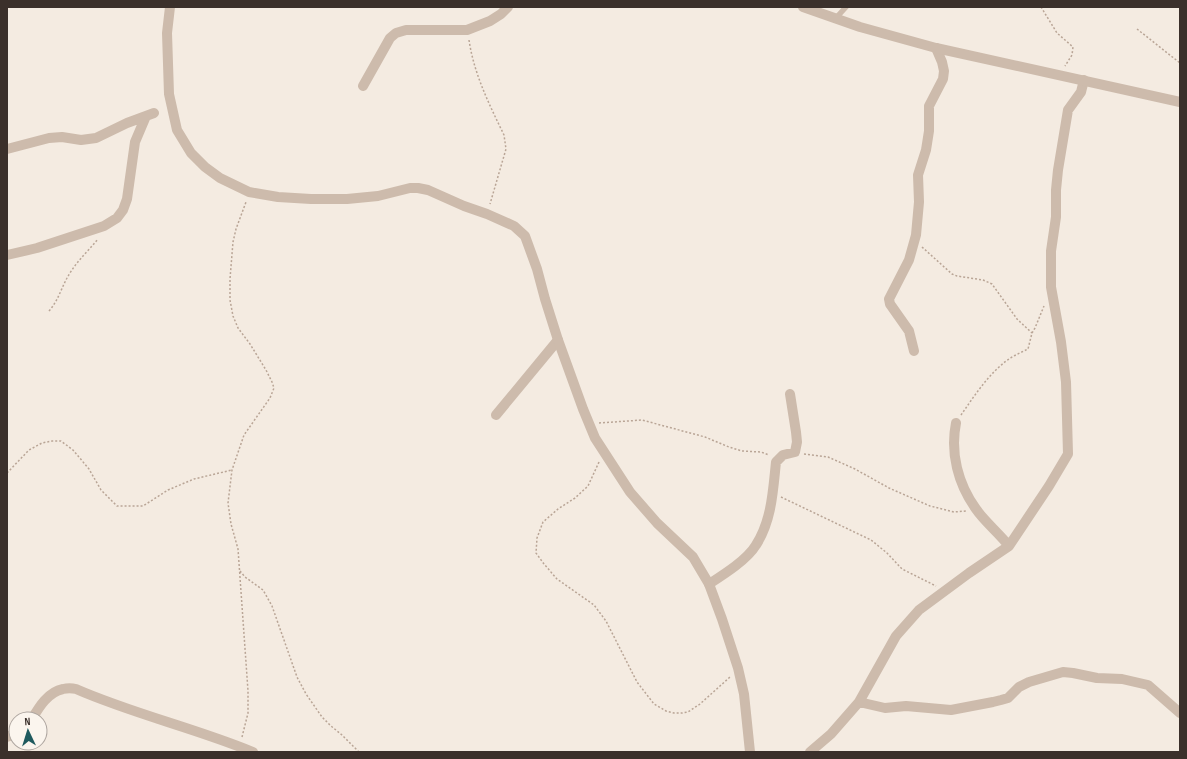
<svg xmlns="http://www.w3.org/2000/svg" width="1187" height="759" viewBox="0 0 1187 759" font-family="'Sofia Sans Condensed',sans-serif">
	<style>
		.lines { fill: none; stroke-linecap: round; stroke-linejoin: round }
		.path { stroke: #b9a596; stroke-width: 1.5; stroke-dasharray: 2 2; stroke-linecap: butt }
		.service { stroke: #cdbbac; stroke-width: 5.5 }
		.minor { stroke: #cdbbac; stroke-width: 10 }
		.tertiary { stroke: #cdbbac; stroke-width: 10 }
	</style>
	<rect width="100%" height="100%" fill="#f4ebe1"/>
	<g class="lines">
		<path class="path" d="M1041 7 1057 33 1073 47 1072 55 1065 66
			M1137 29 1180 63
			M469 40C474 74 489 104 504 135L506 149 490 204
			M922 247 952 274 957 276 983 280 992 284 1017 319 1032 333
			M49 311C59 300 62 285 70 273 78 260 89 250 98 239
			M961 415C975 395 989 373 1009 359 1015 355 1022 352 1028 349L1032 333 1035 328 1044 306
			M599 423 642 420 705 437 729 447 742 451 761 452 769 455
			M804 454 828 457 855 469 889 488 930 506 954 512 966 511
			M599 462 588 486 575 498 558 509 543 522 537 538 536 553 544 564 557 579 594 605 606 621 637 682 654 704 666 711 674 713H682L688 712 700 704 730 677
			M7 473 29 450 42 443 52 441H61L73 450 89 469 101 490 117 506H143L168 490 194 479 232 470
			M781 497 871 540 887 553 902 569 936 586
			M240 571 245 577 263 590 272 606 297 677 306 694 322 717 331 726 342 735 359 752
			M242 737 248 713V691L238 549 231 524 228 503 232 470 244 435 270 398 274 388 272 382 266 370 250 344 238 328 233 316 230 300V279L233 242 236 229 246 202"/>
		<path class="service" d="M835 19 846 7"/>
		<path class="minor" d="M363 86 390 38 396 33 406 30H467L490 21 501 14 508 7
			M7 149 49 138 62 137 81 140 96 138 127 123 154 113
			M7 255 37 248 104 226 117 218 123 210 127 199 135 142 146 116
			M914 351 909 331 890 304 889 299 909 260 916 235 919 202 918 175 926 150 929 131V106L943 79 944 71 942 62 936 48
			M496 415 558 340
			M956 423C950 453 958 484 976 509 985 522 999 533 1009 546
			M709 584C723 575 747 560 756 545 772 520 773 490 776 462L783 455 795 452 797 442 796 432 790 394
			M859 702 885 708 906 706 951 710 993 702 1001 700 1008 698 1019 687 1029 682 1063 672 1073 673 1097 678 1122 679 1148 685 1180 713
			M32 719C39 707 48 692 63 689 67 688 72 688 76 689 133 714 195 728 253 752
			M7 737 16 733
			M810 752 831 734 859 702 896 636 919 610 969 573 1009 546 1049 486 1068 454 1066 382 1061 342 1051 287V251L1056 217V190L1058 170 1068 110 1081 92 1084 80"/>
		<path class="tertiary" d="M170 7 167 33 169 94 177 130 191 153 205 167 220 178 249 192 278 197 311 199H347L378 196 410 188H418L428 190 464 206 487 214 514 226 525 236 537 269 545 299 558 340 583 409 595 438 630 492 657 523 693 557 709 584 722 619 738 668 744 694 750 752
			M803 7 860 27 936 48 1180 102"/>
	</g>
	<rect width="1187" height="759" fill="none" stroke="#3b302b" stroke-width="16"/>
	<g transform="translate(28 731) rotate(356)"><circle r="19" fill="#fbf5ee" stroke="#aea6a0"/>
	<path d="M0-3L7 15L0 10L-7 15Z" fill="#1f5a5e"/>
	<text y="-6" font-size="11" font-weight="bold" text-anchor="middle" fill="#3b302b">N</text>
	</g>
</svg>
